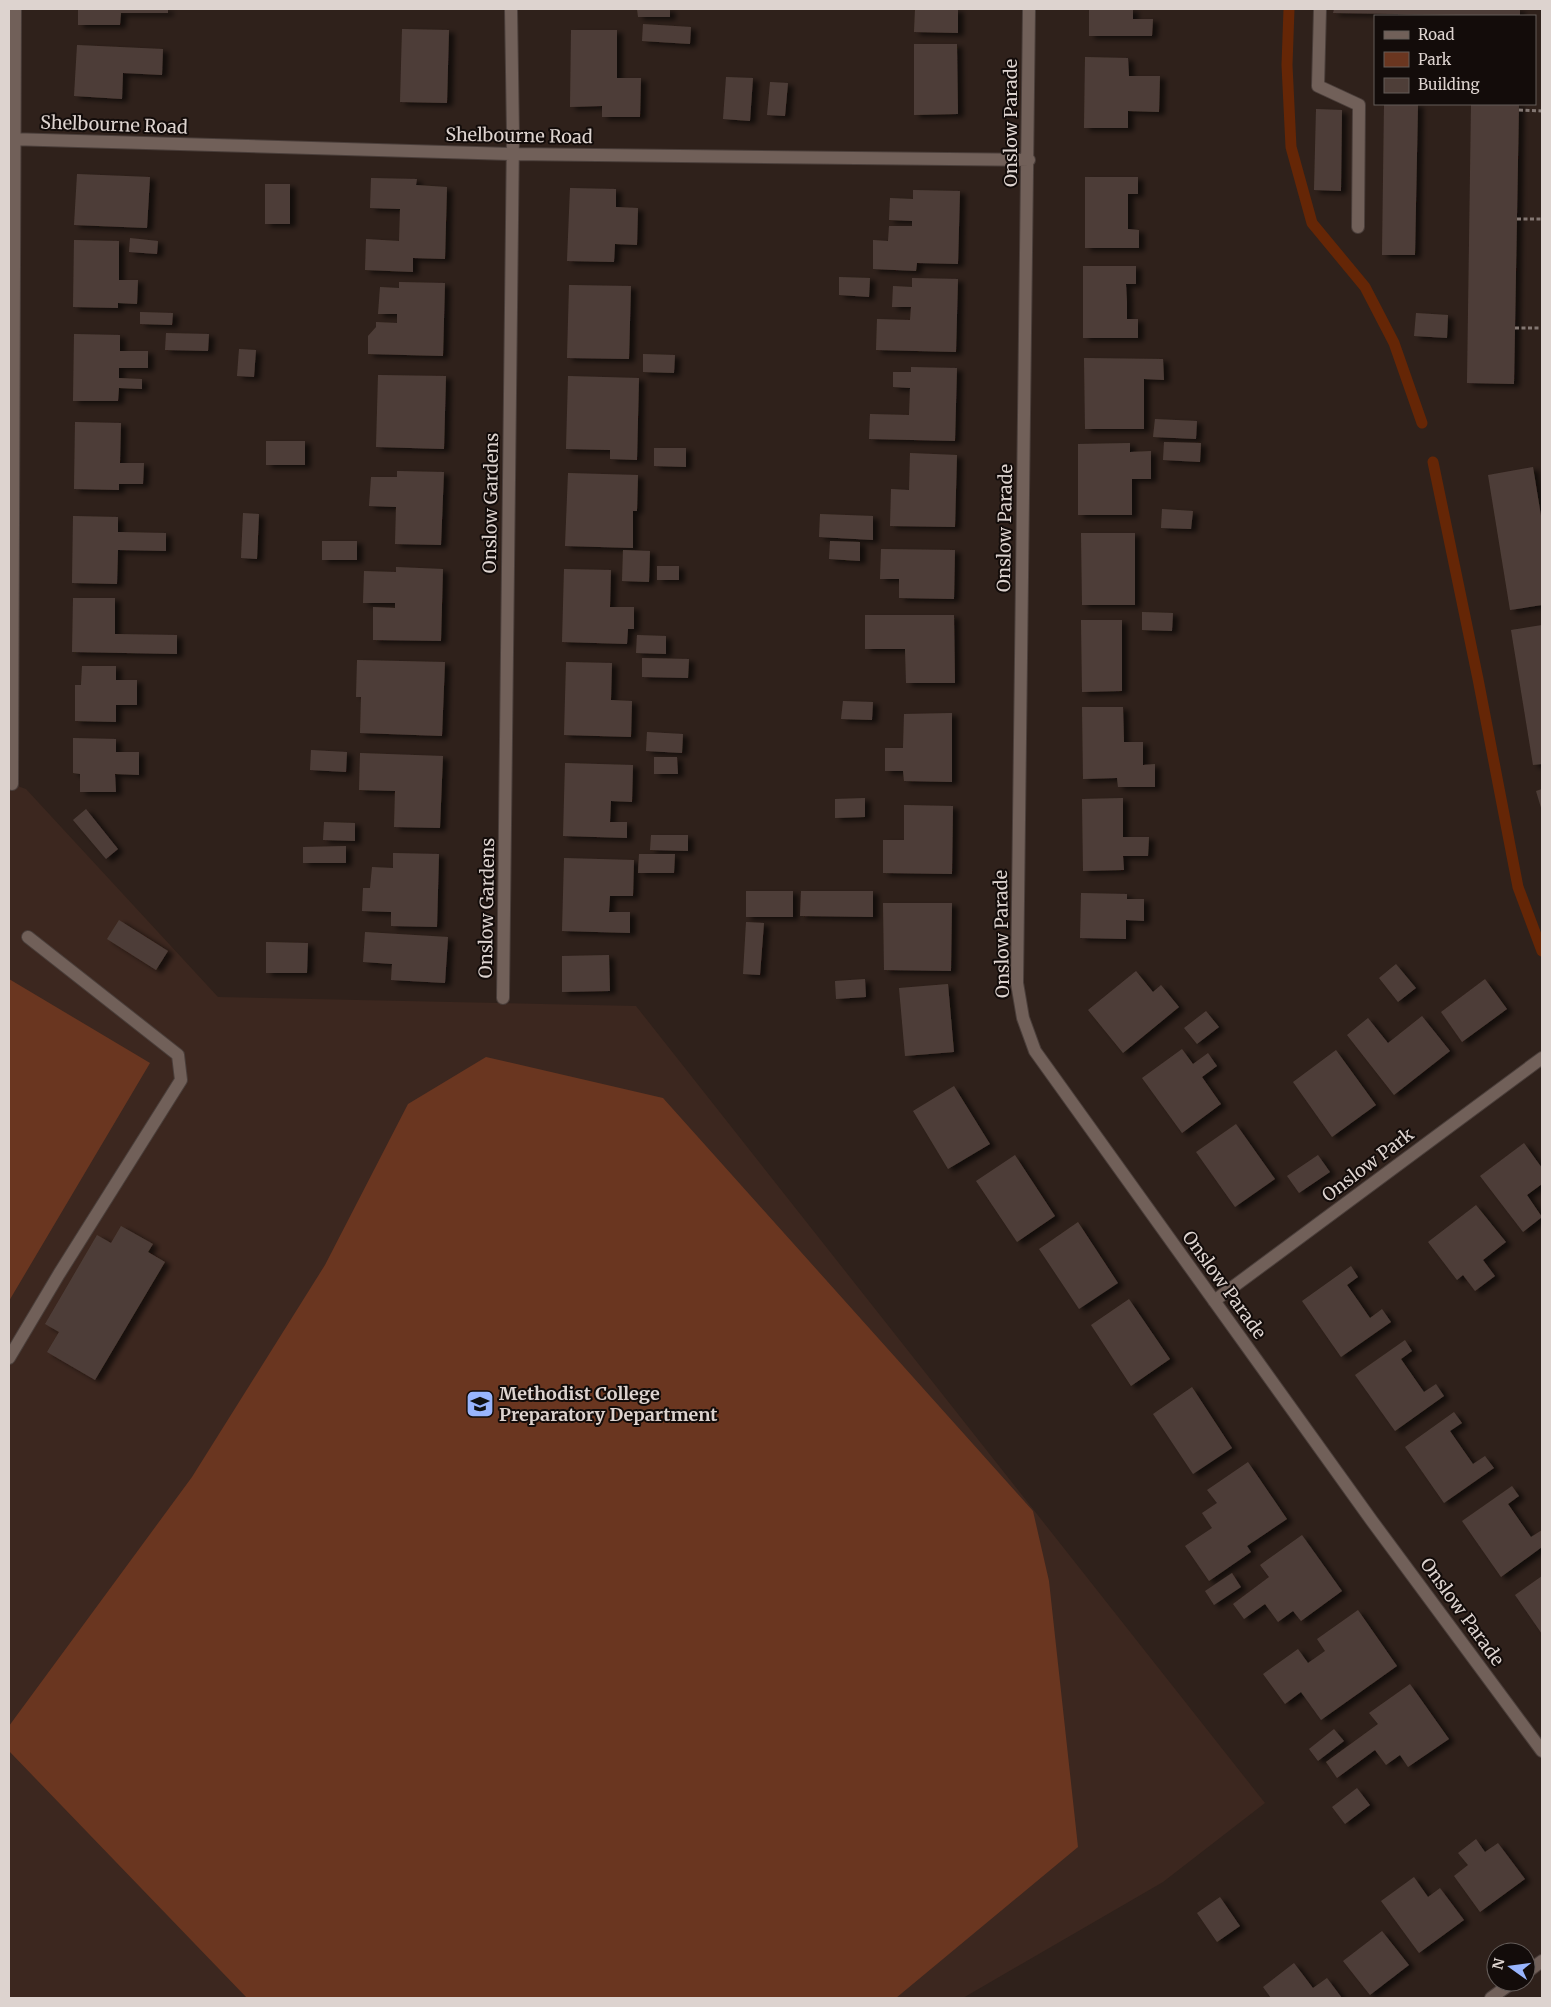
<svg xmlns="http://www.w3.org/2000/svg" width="1551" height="2007" viewBox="0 0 1551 2007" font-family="Merriweather,serif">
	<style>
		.built { fill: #3c271f }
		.green { fill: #6a3620 }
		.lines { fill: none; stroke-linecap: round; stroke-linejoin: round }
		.stream { stroke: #652606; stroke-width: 11 }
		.building { fill: #4e3e38; filter: url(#shadow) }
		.service-casing { stroke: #4a3e3a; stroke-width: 14 }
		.minor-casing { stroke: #4a3e3a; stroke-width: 14 }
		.path { stroke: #837772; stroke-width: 3; stroke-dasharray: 4 2.5; stroke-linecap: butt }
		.service { stroke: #716059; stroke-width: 12 }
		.minor { stroke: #716059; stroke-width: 12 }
		.labels { text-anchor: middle; stroke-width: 4; stroke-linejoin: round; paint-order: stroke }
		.street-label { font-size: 18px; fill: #ddd3cf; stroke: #130c0a }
		.poi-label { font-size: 18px; font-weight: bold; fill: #ddd3cf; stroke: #130c0a; text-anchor: start }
	</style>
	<defs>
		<filter id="shadow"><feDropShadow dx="5.5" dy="3" stdDeviation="2.5" flood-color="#0009"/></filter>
	</defs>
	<rect width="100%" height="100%" fill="#2f211b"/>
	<path class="built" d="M9 783 26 789 218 997 636 1006 1265 1803 1163 1882 963 1998H9Z"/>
	<path class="green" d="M9 979 150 1063 9 1301Z
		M486 1057 663 1098 1033 1511 1049 1581 1078 1847 896 1998H247L9 1751V1726L192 1477 325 1265 408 1104Z"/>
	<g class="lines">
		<path class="stream" d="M1289 9 1287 65 1291 147 1312 223 1365 287 1394 343 1422 423
			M1433 462 1478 679 1518 887 1542 951"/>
	</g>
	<path class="building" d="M78 9H168V13H121L120 25H78Z
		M637 9H670V17H638Z
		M915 9H958V33L914 32Z
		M1089 9H1133V19H1153L1152 36H1089Z
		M1334 9H1520V16L1333 13Z
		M643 24 691 27 690 44 642 41Z
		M402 29 449 30 447 103 400 102Z
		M571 30H617V78H641L640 117H602V106L570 107Z
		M914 44H957L958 114 914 115Z
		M77 45 163 49 162 75 123 73 122 99 74 96Z
		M1085 57 1128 58 1129 76H1160L1159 112 1128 111V128H1084Z
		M726 77 753 78 750 121 723 119Z
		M770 82 788 83 785 116 767 115Z
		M1384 104H1418L1415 255H1382Z
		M1471 104H1519L1514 384 1467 383Z
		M1316 109 1342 110 1341 191 1314 190Z
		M77 174 150 177 147 228 74 225Z
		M1085 177H1138V194H1128V229L1139 230V248H1085Z
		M371 178 417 179 416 185 447 187 445 259 413 258V272L365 270 366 239 399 241 400 209 370 208Z
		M265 184H290V224H265Z
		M570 188 616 189V207L638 208 637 245 615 244 614 262 567 261Z
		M913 190 960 191 958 264 917 263 916 271 873 269V240L888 241 889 226H912V221L889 220 890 198 913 199Z
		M130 238 158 241 157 254 129 252Z
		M74 240 119 241V280H138L137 304 118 303V308L73 307Z
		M1083 266H1136V284H1126L1127 302V319H1138V338H1083Z
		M839 277 870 278 869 297 839 295Z
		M912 278 958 279 956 352 876 350 877 319 910 320 911 307H892L893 286 912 287Z
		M399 282 445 283 443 356 368 354V336L376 327V322L397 323V314H378L380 287 399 288Z
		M569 285 631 286 629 359 567 358Z
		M140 312 173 313 172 325 140 324Z
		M1416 313 1448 315 1447 338 1414 336Z
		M166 333 209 334 208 351 165 350Z
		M74 334 120 335V351H148V368H119V378L142 379V389L119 388 118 401H73Z
		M239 349 256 350 254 377 237 376Z
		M643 354 675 355 674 373 643 372Z
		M1084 358 1163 359 1164 380 1144 379V429H1085Z
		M911 367 957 368 955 441 869 439 870 414 909 415 910 388 893 387V372H911Z
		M378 375 446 376 444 449 376 447Z
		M568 376 639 378 637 460 610 459V450L566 449Z
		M1155 419 1197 421 1196 439 1153 437Z
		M75 422 121 423 120 463H144L143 484H119V490L74 489Z
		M266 441H305V465H266Z
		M1164 442 1201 443 1200 462 1163 460Z
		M1130 443V452L1151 451V479H1132V515H1078V444Z
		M654 448H686V467L654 466Z
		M910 453 957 455 955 527 890 526 891 489 909 490Z
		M1533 467 1542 522V605L1510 610 1488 475Z
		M397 471 444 472 441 545 395 544 396 507 369 506 371 477H397Z
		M568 473 638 475 637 511H633V548L565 546Z
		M1162 509 1193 511 1191 529 1161 528Z
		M243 513 259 514 257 559 241 558Z
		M820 514 873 516V540L819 537Z
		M73 516 118 517V532L166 533V551L118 550 117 584 72 583Z
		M1081 533H1135V605H1082Z
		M322 541H357V560H322Z
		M830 541 860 542V561L829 559Z
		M881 549 955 550 954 599 899 598V579H880Z
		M623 550 650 551 649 582 622 581Z
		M657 566H679V580H657Z
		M396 567 443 569 441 641 373 640V607L395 608V603H363L364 571 396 572Z
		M564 569 611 570 610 607H634V629H628L627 644 562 642Z
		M73 598H115V634L177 635V654L72 652Z
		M1142 612 1173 613 1172 631 1142 630Z
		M865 615H954L955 683H906L905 649H865Z
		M1081 620H1122V691L1082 692Z
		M1542 625V764L1533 765 1511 630Z
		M637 635 666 636V654L636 653Z
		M642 658 689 659 688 678 642 677Z
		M357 660 445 662 442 736 360 733 361 697H356Z
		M566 662 612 663 611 700 632 701 631 737 564 735Z
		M82 666H116V680H137V705H116V722L75 721V685H81Z
		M843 701 873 702 872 720 841 719Z
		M1082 707H1123L1124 742H1143V765L1155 764V787H1118L1117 778 1083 779Z
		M952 713V782L904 781 903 771H885V748H903L904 714Z
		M647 732 683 734 682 753 646 751Z
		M73 738 116 739V752H139V775L115 774 116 792H80V774L73 773Z
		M311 750 347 752 346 772 310 770Z
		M360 753 443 756 440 828 394 827 395 791 359 790Z
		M654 757H677L678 774H654Z
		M565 763 633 765 632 802 611 801 610 822H627V838L563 836Z
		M1542 789V811L1536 791Z
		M865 798V817L835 818V799Z
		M1123 798V837H1149L1148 856H1123L1124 870 1083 871 1082 799Z
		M904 805 953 806 952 874 883 873V840H904Z
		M86 809 118 849 106 859 73 820Z
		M324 822 355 823V841L323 840Z
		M651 835H688V851L650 850Z
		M346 846V863H303V847Z
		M393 853 439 854 437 927 391 926V912L362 911 363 888H370L372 867 393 868Z
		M639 854H675L674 873H638Z
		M564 858 634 860 633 896H610L609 912H630V933L562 931Z
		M746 891H793V917H746Z
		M801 891H873V917L800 916Z
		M1081 893 1127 894V899H1144V921L1126 920V939L1080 938Z
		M883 903H952L951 971 884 970Z
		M119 920 168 951 156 970 107 939Z
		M746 922 764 923 760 975 743 974Z
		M365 932 448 937 445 983 391 980 392 964 363 962Z
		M266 942 308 943 307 973H266Z
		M609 955 610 991 562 992V956Z
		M1396 964 1416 988 1398 1002 1379 978Z
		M1136 971 1153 992 1161 985 1179 1007 1123 1053 1088 1010Z
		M865 979 866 997 836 999 835 981Z
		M1485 979 1507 1009 1462 1042 1441 1012Z
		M948 984 954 1052 905 1056 899 988Z
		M1206 1011 1219 1027 1197 1044 1184 1028Z
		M1422 1016 1450 1051 1394 1095 1347 1035 1368 1018 1388 1043Z
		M1182 1049 1193 1064 1208 1053 1217 1066 1202 1077 1221 1104 1182 1133 1142 1078Z
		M1336 1050 1376 1105 1332 1137 1293 1082Z
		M954 1086 990 1144 948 1169 913 1111Z
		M1236 1124 1275 1179 1235 1207 1196 1152Z
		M1524 1143 1542 1168V1184L1527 1195 1542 1217 1523 1232 1480 1176Z
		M1015 1155 1055 1216 1017 1242 976 1181Z
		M1318 1155 1330 1172 1299 1193 1287 1176Z
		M1476 1205 1506 1242 1483 1260 1495 1276 1475 1291 1463 1275 1457 1280 1428 1242Z
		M1078 1222 1118 1283 1079 1309 1039 1249Z
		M121 1226 153 1244 148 1252 165 1262 95 1380 47 1352 59 1332 45 1324 97 1235 111 1243Z
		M1351 1266 1358 1277 1347 1285 1359 1302 1370 1318 1382 1309 1391 1322 1341 1357 1302 1301Z
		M1129 1299 1170 1359 1131 1386 1091 1325Z
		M1405 1340 1412 1351 1401 1359 1424 1392 1436 1384 1444 1396 1395 1431 1355 1375Z
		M1192 1387 1232 1448 1193 1474 1153 1414Z
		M1454 1412 1462 1423 1450 1431 1473 1464 1485 1456 1494 1468 1444 1503 1405 1447Z
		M1248 1462 1287 1519 1247 1546 1251 1552 1209 1581 1185 1546 1212 1528 1202 1513 1217 1503 1207 1490Z
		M1512 1486 1519 1496 1508 1504 1531 1537 1542 1530V1547L1501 1577 1462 1521Z
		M1302 1535 1342 1591 1301 1621 1293 1611 1278 1622 1265 1604 1244 1619 1233 1604 1269 1577 1260 1565Z
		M1232 1573 1241 1587 1214 1605 1205 1591Z
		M1542 1576V1634L1515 1595Z
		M1358 1610 1397 1666 1321 1720 1301 1692 1285 1704 1263 1674 1298 1649 1308 1663 1325 1651 1317 1639Z
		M1410 1684 1449 1739 1408 1767 1400 1755 1386 1765 1375 1750 1337 1778 1326 1762 1378 1724 1369 1713Z
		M1334 1729 1344 1741 1318 1761 1309 1749Z
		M1357 1788 1370 1805 1345 1824 1332 1807Z
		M1476 1839 1485 1852 1498 1843 1525 1879 1480 1912 1454 1876 1468 1865 1458 1853Z
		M1414 1877 1428 1897 1440 1888 1464 1920 1419 1953 1381 1901Z
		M1220 1897 1240 1926 1217 1942 1197 1913Z
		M1382 1931 1409 1965 1370 1995 1343 1961Z
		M1294 1963 1313 1988 1327 1978 1342 1998H1271L1263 1987Z"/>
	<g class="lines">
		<defs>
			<path id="service" d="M1320 9 1318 86 1359 105 1358 227
				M9 1358 59 1274 181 1080 178 1055 28 937"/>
			<path id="minor" d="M1029 9 1017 983 1023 1018 1035 1051 1372 1521 1542 1751
				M9 139 513 154 1029 160
				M12 784 15 9
				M503 998 513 135 511 9
				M1214 1301 1542 1058
				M1526 1973 1542 1961
				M1491 1998 1513 1982"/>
		</defs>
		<use href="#service" class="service-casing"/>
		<use href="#minor" class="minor-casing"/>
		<path class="path" d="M1519 110 1542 111
			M1517 219H1542
			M1515 328H1542"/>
		<use href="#service" class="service"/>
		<use href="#minor" class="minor"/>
	</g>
	<defs>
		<symbol id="school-square" viewBox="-11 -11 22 22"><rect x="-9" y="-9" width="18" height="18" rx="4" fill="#99b5fd" stroke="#130c0a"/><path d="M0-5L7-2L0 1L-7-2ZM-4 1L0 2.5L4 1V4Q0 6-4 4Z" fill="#111"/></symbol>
	</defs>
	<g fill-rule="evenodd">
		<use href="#school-square" x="464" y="1388" width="32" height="32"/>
	</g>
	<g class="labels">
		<g class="street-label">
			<text transform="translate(1011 123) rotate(-90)" y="6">Onslow Parade</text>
			<text transform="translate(114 125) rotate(2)" y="6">Shelbourne Road</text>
			<text transform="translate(519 136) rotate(1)" y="6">Shelbourne Road</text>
			<text transform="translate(491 503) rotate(-89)" y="6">Onslow Gardens</text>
			<text transform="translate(1005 528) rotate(-89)" y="6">Onslow Parade</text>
			<text transform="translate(487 908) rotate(-89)" y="6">Onslow Gardens</text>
			<text transform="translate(1002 934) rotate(-91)" y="6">Onslow Parade</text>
			<text transform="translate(1368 1165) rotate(-37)" y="6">Onslow Park</text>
			<text transform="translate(1224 1285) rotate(54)" y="6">Onslow Parade</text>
			<text transform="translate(1462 1612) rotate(54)" y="6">Onslow Parade</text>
		</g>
		<g class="poi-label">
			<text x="499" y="1400">Methodist College<tspan x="499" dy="21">Preparatory Department</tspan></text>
		</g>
	</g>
	<rect width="1551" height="2007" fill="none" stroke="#ddd3cf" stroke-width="20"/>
	<rect x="1374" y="15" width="162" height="90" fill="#130c0a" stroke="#645c59"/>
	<rect x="1384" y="31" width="25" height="8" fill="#716059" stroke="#645c59"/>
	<text x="1418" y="40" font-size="15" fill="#ddd3cf">Road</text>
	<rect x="1384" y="52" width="25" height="15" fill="#6a3620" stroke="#645c59"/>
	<text x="1418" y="65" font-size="15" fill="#ddd3cf">Park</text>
	<rect x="1384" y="78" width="25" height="15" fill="#4e3e38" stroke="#645c59"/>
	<text x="1418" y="90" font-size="15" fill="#ddd3cf">Building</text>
	<g transform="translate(1511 1967) rotate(284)"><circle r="24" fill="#130c0a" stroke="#645c59"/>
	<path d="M0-4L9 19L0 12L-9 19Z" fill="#99b5fd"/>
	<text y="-8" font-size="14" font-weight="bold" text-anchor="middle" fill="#ddd3cf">N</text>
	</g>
</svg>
